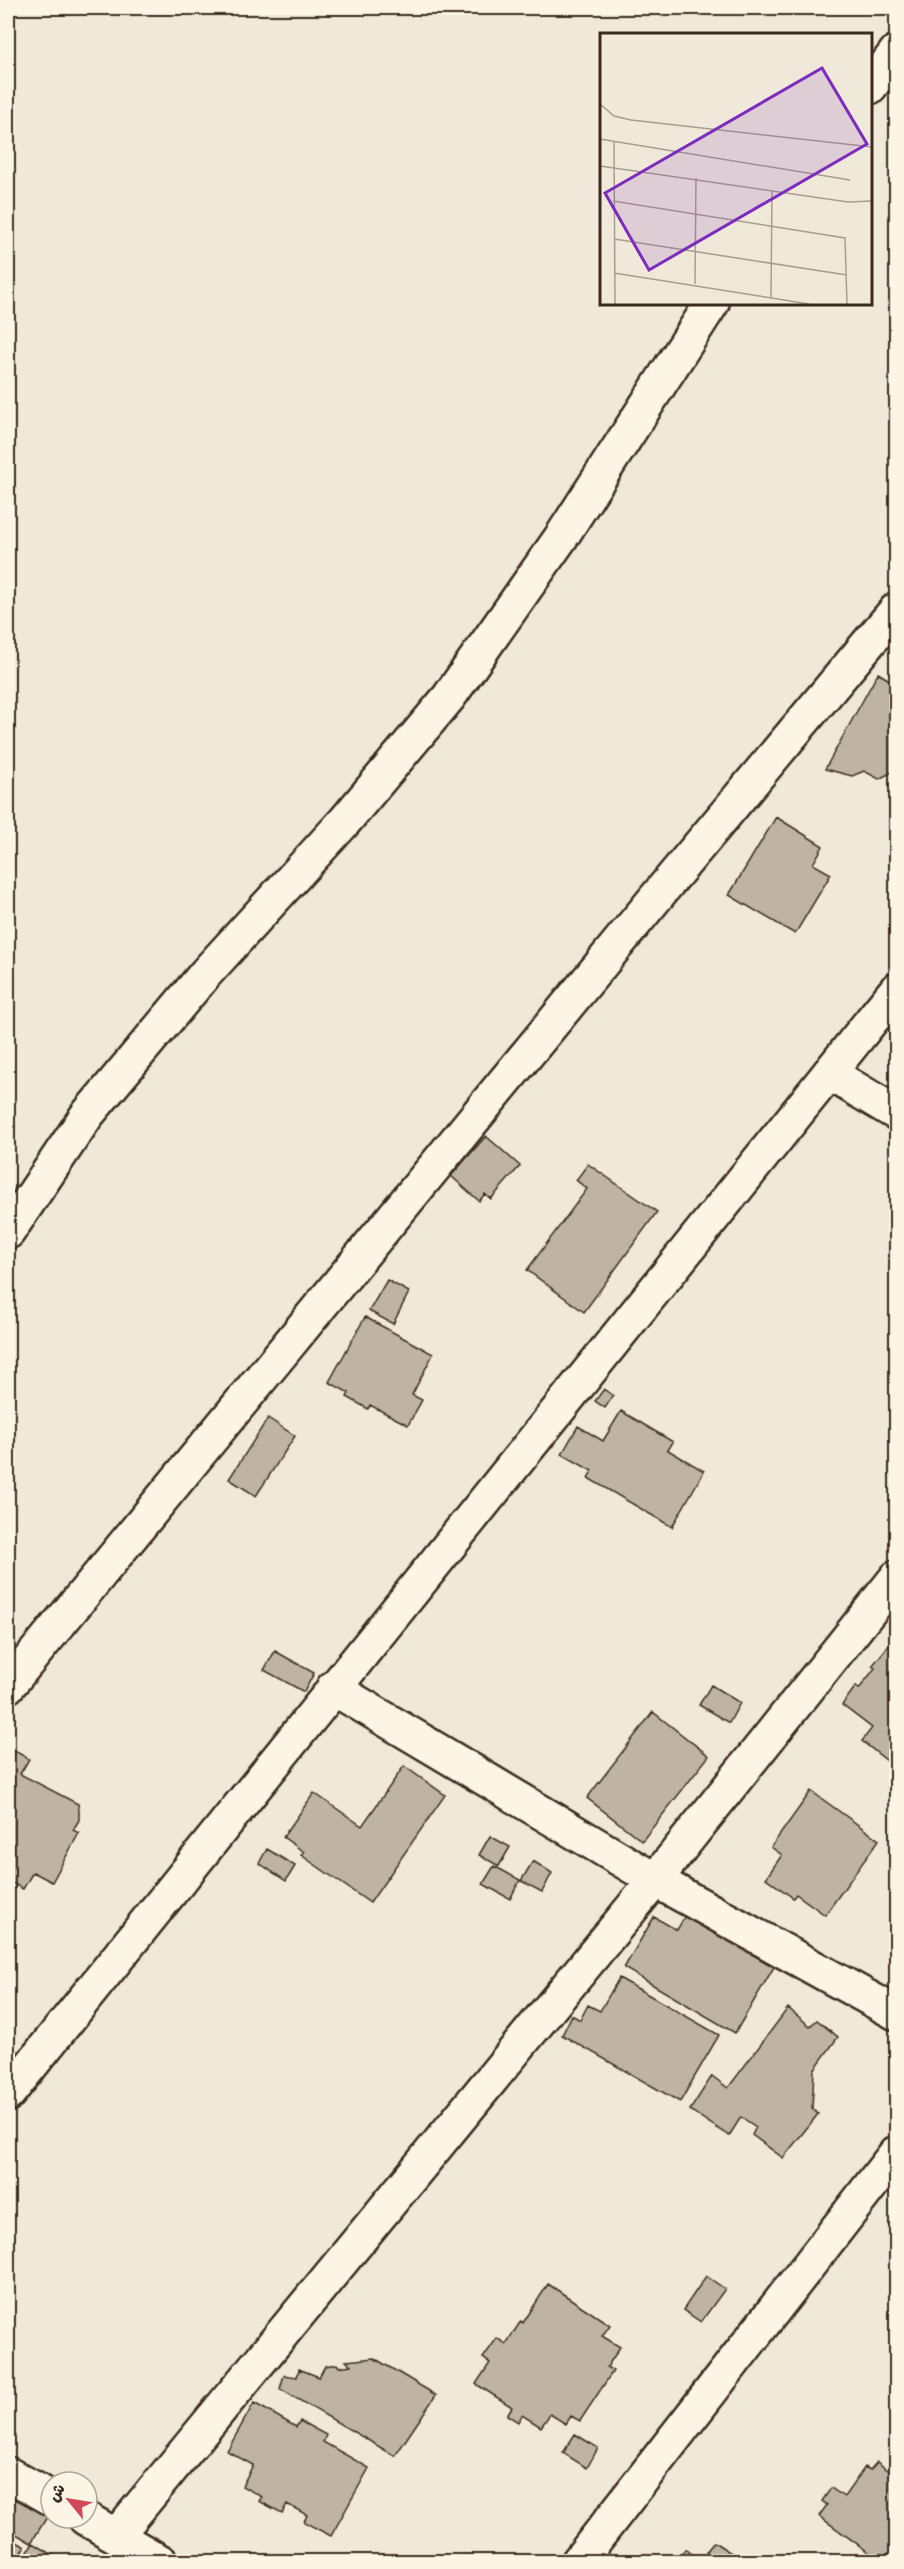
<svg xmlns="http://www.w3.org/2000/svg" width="904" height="2569" viewBox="0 0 904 2569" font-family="'Shantell Sans','Playpen Sans Arabic',sans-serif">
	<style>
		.building { fill: #beb3a4; stroke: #3b2a1e; stroke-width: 1.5 }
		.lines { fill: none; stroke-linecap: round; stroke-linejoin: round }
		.minor-casing { stroke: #3b2a1e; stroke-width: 38 }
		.minor { stroke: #fcf5e5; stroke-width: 33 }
		.inset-road { fill: none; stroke: #a89d8e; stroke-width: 1.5 }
		.view { fill: #7b2cbf; fill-opacity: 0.15; stroke: #7b2cbf; stroke-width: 3 }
		.inset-edge { fill: none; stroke: #3b2a1e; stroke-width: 3 }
	</style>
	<rect width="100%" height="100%" fill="#f0e9d9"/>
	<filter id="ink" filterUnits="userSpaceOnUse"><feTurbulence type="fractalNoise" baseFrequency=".0167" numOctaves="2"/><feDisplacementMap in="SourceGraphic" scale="12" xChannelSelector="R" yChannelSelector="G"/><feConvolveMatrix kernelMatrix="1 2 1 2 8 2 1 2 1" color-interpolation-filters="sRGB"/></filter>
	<g filter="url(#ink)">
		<path class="building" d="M878 673 896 684V770L879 779 864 771 852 776 825 769Z
			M776 817 823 846 813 864 831 874 795 934 729 895Z
			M486 1136 520 1166 491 1199 485 1194 479 1201 451 1176Z
			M588 1164 657 1212 584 1312 527 1270 587 1189 576 1180Z
			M387 1280 409 1292 393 1324 369 1311Z
			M365 1317 433 1354 412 1395 422 1400 408 1425 370 1405 368 1409 347 1397 349 1393 329 1382Z
			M604 1389 613 1396 605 1408 595 1401Z
			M621 1411 673 1442 668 1450 704 1471 672 1527 588 1478 592 1471 562 1454 578 1426 603 1441Z
			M268 1418 295 1436 256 1496 229 1479Z
			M896 1642V1768L862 1741 872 1728 842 1705 856 1686 859 1689 875 1668 872 1666 889 1645 893 1647Z
			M275 1651 314 1673 304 1692 264 1670Z
			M711 1685 740 1703 729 1723 699 1705Z
			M653 1712 709 1756 642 1841 587 1798Z
			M8 1747 29 1759 20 1774 78 1804 79 1810V1820L73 1830 79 1833 52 1882 33 1872 23 1889 8 1881Z
			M404 1766 445 1795 370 1903 301 1855 304 1852 283 1837 314 1793 362 1826Z
			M811 1791 879 1840 825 1915 796 1894 793 1898 766 1878 782 1855 771 1847Z
			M490 1836 510 1847 499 1866 479 1855Z
			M267 1849 295 1866 286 1881 259 1863Z
			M533 1861 552 1873 542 1892 521 1881Z
			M494 1866 520 1880 510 1899 483 1884Z
			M690 1907 743 1937 738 1946 774 1967 735 2033 624 1968 654 1917 677 1930Z
			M619 1978 719 2035 680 2102 562 2035 572 2015 580 2020 588 2005 600 2011Z
			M788 2008 810 2026 817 2020 838 2037 814 2070 812 2109 818 2114 783 2158 752 2135 756 2127 741 2117 729 2136 690 2110 712 2076 728 2088Z
			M706 2276 725 2289 701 2322 683 2310Z
			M548 2284 610 2325 602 2336 620 2347 607 2367 613 2371 580 2421 571 2416 566 2424 550 2414 541 2427 522 2415 518 2422 507 2415 512 2407 476 2384 490 2363 483 2358 497 2338 506 2344 521 2321 523 2323Z
			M374 2358 436 2395 395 2456 280 2389 284 2375 297 2377 299 2369 319 2377 325 2366 337 2364 339 2367 351 2365 346 2361Z
			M254 2403 296 2427 300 2421 326 2435 323 2442 369 2468 331 2536 304 2522 307 2515 287 2504 282 2513 259 2501 262 2497 242 2486 253 2465 227 2451Z
			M575 2434 598 2448 587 2468 563 2453Z
			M877 2462 896 2476V2547L886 2562H882L819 2516 827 2505 822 2501 831 2488 844 2497 865 2467 870 2470Z
			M17 2498 47 2517 31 2543 8 2529V2514Z
			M8 2536 25 2547 17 2562H8Z
			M714 2542 745 2562H717L706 2552Z
			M33 2543 65 2562H21Z
			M685 2549 702 2562H676Z"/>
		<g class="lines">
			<defs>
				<path id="minor" d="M870 87 896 52
					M829 1073 896 1113
					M8 1232 87 1115 206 973 345 821 449 697 562 536 712 303
					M8 1686 667 884 896 610
					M333 1688 655 1880 896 2013
					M8 2094 896 990
					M8 2474 51 2498
					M85 2518 161 2562
					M116 2536 655 1880 896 1578
					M578 2562 896 2153"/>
			</defs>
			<use href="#minor" class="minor-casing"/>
			<use href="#minor" class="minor"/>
		</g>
	</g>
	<g transform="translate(600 33)">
		<rect width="272" height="272" fill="#f0e9d9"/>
		<path class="inset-road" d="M0 71 14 83 31 87 272 114M0 106 250 147M14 108 15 271M0 133 248 169 272 168M13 168 245 205 247 271M14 206 247 242M14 240 209 271M95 251 96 145M171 265 172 157"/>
		<path class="view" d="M222 35 267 111 49 237 5 160Z"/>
		<rect width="272" height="272" class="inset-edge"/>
	</g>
	<rect width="904" height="2569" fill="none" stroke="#fcf5e5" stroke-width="30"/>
	<rect x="15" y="15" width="874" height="2539" fill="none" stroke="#3b2a1e" stroke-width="2" filter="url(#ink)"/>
	<g transform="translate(69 2500) rotate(300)"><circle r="28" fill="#fcf5e5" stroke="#afa495" stroke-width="1.5"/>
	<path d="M0-4.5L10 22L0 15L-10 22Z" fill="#d1495b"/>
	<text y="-9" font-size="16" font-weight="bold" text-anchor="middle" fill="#3b2a1e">ش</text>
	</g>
</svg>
